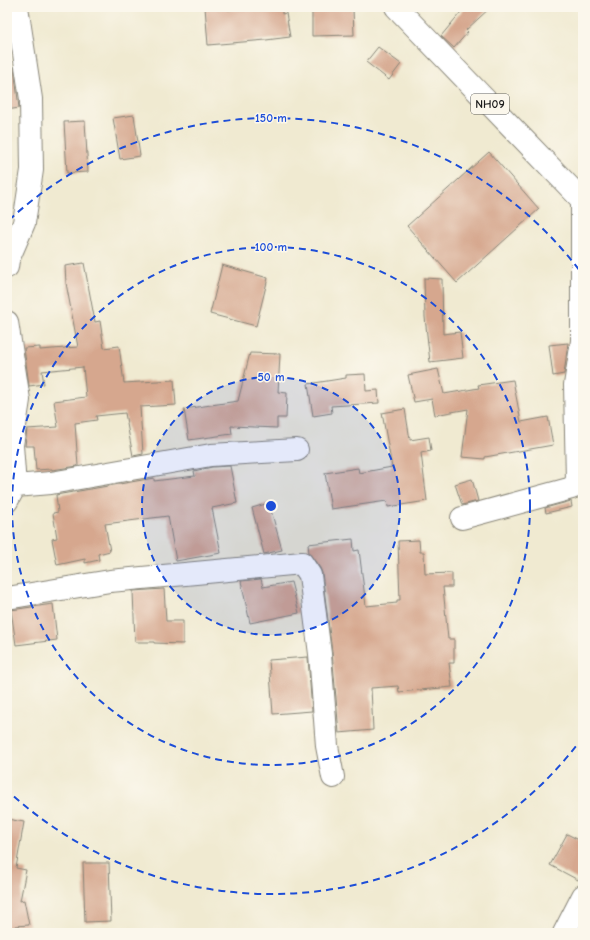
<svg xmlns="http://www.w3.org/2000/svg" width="590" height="940" viewBox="0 0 590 940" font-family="'Comic Neue',sans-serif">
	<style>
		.building { fill: #d6a78e }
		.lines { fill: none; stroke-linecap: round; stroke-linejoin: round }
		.minor-casing { stroke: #868376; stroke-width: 24 }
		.major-casing { stroke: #868376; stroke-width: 24 }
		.minor { stroke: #fff; stroke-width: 22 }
		.major { stroke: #fff; stroke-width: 22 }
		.ring { fill: none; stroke: #1d4ed8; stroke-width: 2; stroke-dasharray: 7 5 }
		.labels { text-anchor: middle; stroke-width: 3; stroke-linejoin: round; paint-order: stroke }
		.shield { fill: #fbf7ec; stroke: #5f5e5a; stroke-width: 1 }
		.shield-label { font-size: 12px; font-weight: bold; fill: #1c1c1c }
		.centre { fill: #1d4ed8; stroke: #fbf7ec; stroke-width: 2 }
		.ring-label { font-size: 12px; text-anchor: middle; font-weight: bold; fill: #1d4ed8; stroke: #fbf7ec; stroke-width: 3; stroke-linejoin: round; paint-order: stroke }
	</style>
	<rect width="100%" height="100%" fill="#fbf7ec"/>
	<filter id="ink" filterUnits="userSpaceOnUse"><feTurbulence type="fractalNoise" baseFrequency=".025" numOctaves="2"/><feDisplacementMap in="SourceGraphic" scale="8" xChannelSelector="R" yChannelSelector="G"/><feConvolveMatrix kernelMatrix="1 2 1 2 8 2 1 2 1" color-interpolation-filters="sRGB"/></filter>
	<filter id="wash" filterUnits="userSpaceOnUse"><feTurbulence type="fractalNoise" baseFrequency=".012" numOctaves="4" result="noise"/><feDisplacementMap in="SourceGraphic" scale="16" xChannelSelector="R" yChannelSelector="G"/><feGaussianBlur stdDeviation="0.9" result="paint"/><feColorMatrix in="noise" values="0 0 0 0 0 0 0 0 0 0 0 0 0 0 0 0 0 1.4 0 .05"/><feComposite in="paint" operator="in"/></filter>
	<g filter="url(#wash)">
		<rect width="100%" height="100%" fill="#f0ead1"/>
		<g id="blocks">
			<path class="building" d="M205 7H227L228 10 260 7H282V14L286 13 290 37 266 40 208 45Z
				M465 7H491L466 30 468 32 454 48 441 36Z
				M353 9 354 35 312 36V10Z
				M378 47 401 64 389 80 366 62Z
				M7 68H14L19 108 7 110Z
				M134 115 140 156 120 159 113 118Z
				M85 121 88 172 67 173 64 122Z
				M489 152 539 209 457 283 407 226Z
				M84 263 95 322 100 321 104 348 119 346 124 383 174 380 176 405 140 407 143 454 133 456 125 413 96 416 97 420 75 423 78 466 52 470V469L36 470 34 446H25L27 429 58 427 54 401 86 397 83 367 42 371 44 384 29 386 24 348 40 347V350L78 347 66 283 65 266Z
				M222 265 268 278 256 326 210 314Z
				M424 278 442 279 443 334 460 332 463 358 430 362 425 317Z
				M568 343 564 374 553 376 549 345Z
				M250 353 280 354 278 392 287 393 286 418H277V428L231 426 232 434 189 440 184 409 238 401Z
				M438 369 444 394 479 388 478 385 513 380 521 422 548 417 553 445 485 457V459L462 457 468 409 435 415 432 399 414 402 408 375Z
				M365 374 366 391 378 390 379 403 331 406 332 413 313 416 308 384 346 378V375Z
				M405 409 410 440 429 437 431 451 421 453 427 501 388 507 387 501 331 509 325 473 358 468 359 473 392 467 382 413Z
				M230 466 237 503 212 508 221 553 176 561 168 516 105 524 110 551 98 554 99 560 85 563V559L57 565 52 539 57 538 53 513 58 512 56 495 154 478V481L195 476 194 471 212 467Z
				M472 479 478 501 462 505 455 484Z
				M571 501 572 507 546 513 545 508Z
				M269 503 282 550 264 554 252 508Z
				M353 539 354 551 359 550 366 606 397 603V600H400L398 541 419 540 420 552H424L425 574 452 573V587H443L448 639H454V663H449L452 687 399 692 398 686 371 688 373 730 339 733 332 652 322 573 320 568 309 553 308 544Z
				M261 579 263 587 291 582 299 613 250 623 241 581Z
				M164 589 166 621H183V644L154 643V642H135L133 591Z
				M53 604 57 640 16 645 11 610Z
				M308 657 312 711 273 714 269 660Z
				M7 819 24 822 16 868 26 870 20 901 24 900 29 925 15 926 14 931 7 930Z
				M567 834 583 842V871L578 880 550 865Z
				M83 863H109L111 921 85 922Z"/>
		</g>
	</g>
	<g filter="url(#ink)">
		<use href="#blocks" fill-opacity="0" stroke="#868376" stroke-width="1"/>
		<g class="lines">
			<defs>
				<path id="minor" d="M7 267 8 260 24 223 32 170 31 99 17 7
					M7 322 19 400 12 445 15 486 7 501
					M15 486 51 483 211 455 297 450
					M462 518 572 488 577 481 575 385 582 341V199
					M7 598 110 581 302 563 310 575 320 654 327 746 333 777
					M564 933 583 896"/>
				<path id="major" d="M396 7 583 201"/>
			</defs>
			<use href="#minor" class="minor-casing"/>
			<use href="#major" class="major-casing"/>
			<use href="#minor" class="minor"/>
			<use href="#major" class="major"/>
		</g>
	</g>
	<circle cx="271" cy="506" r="129" fill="#1d4ed8" fill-opacity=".12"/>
	<g class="ring">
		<circle cx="271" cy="506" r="129"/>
		<circle cx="271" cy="506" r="259"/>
		<path d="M583 737A388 388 0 0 1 9 792M9 220A388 388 0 0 1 583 275"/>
	</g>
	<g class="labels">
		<rect class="shield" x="471" y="94" width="38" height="20" rx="3"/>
		<g class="shield-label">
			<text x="490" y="108">NH09</text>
		</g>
	</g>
	<circle cx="271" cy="506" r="6" class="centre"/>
	<g class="ring-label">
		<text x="271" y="122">150 m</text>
		<text x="271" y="251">100 m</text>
		<text x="271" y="381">50 m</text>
	</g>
	<rect width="590" height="940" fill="none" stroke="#fbf7ec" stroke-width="24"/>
</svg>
